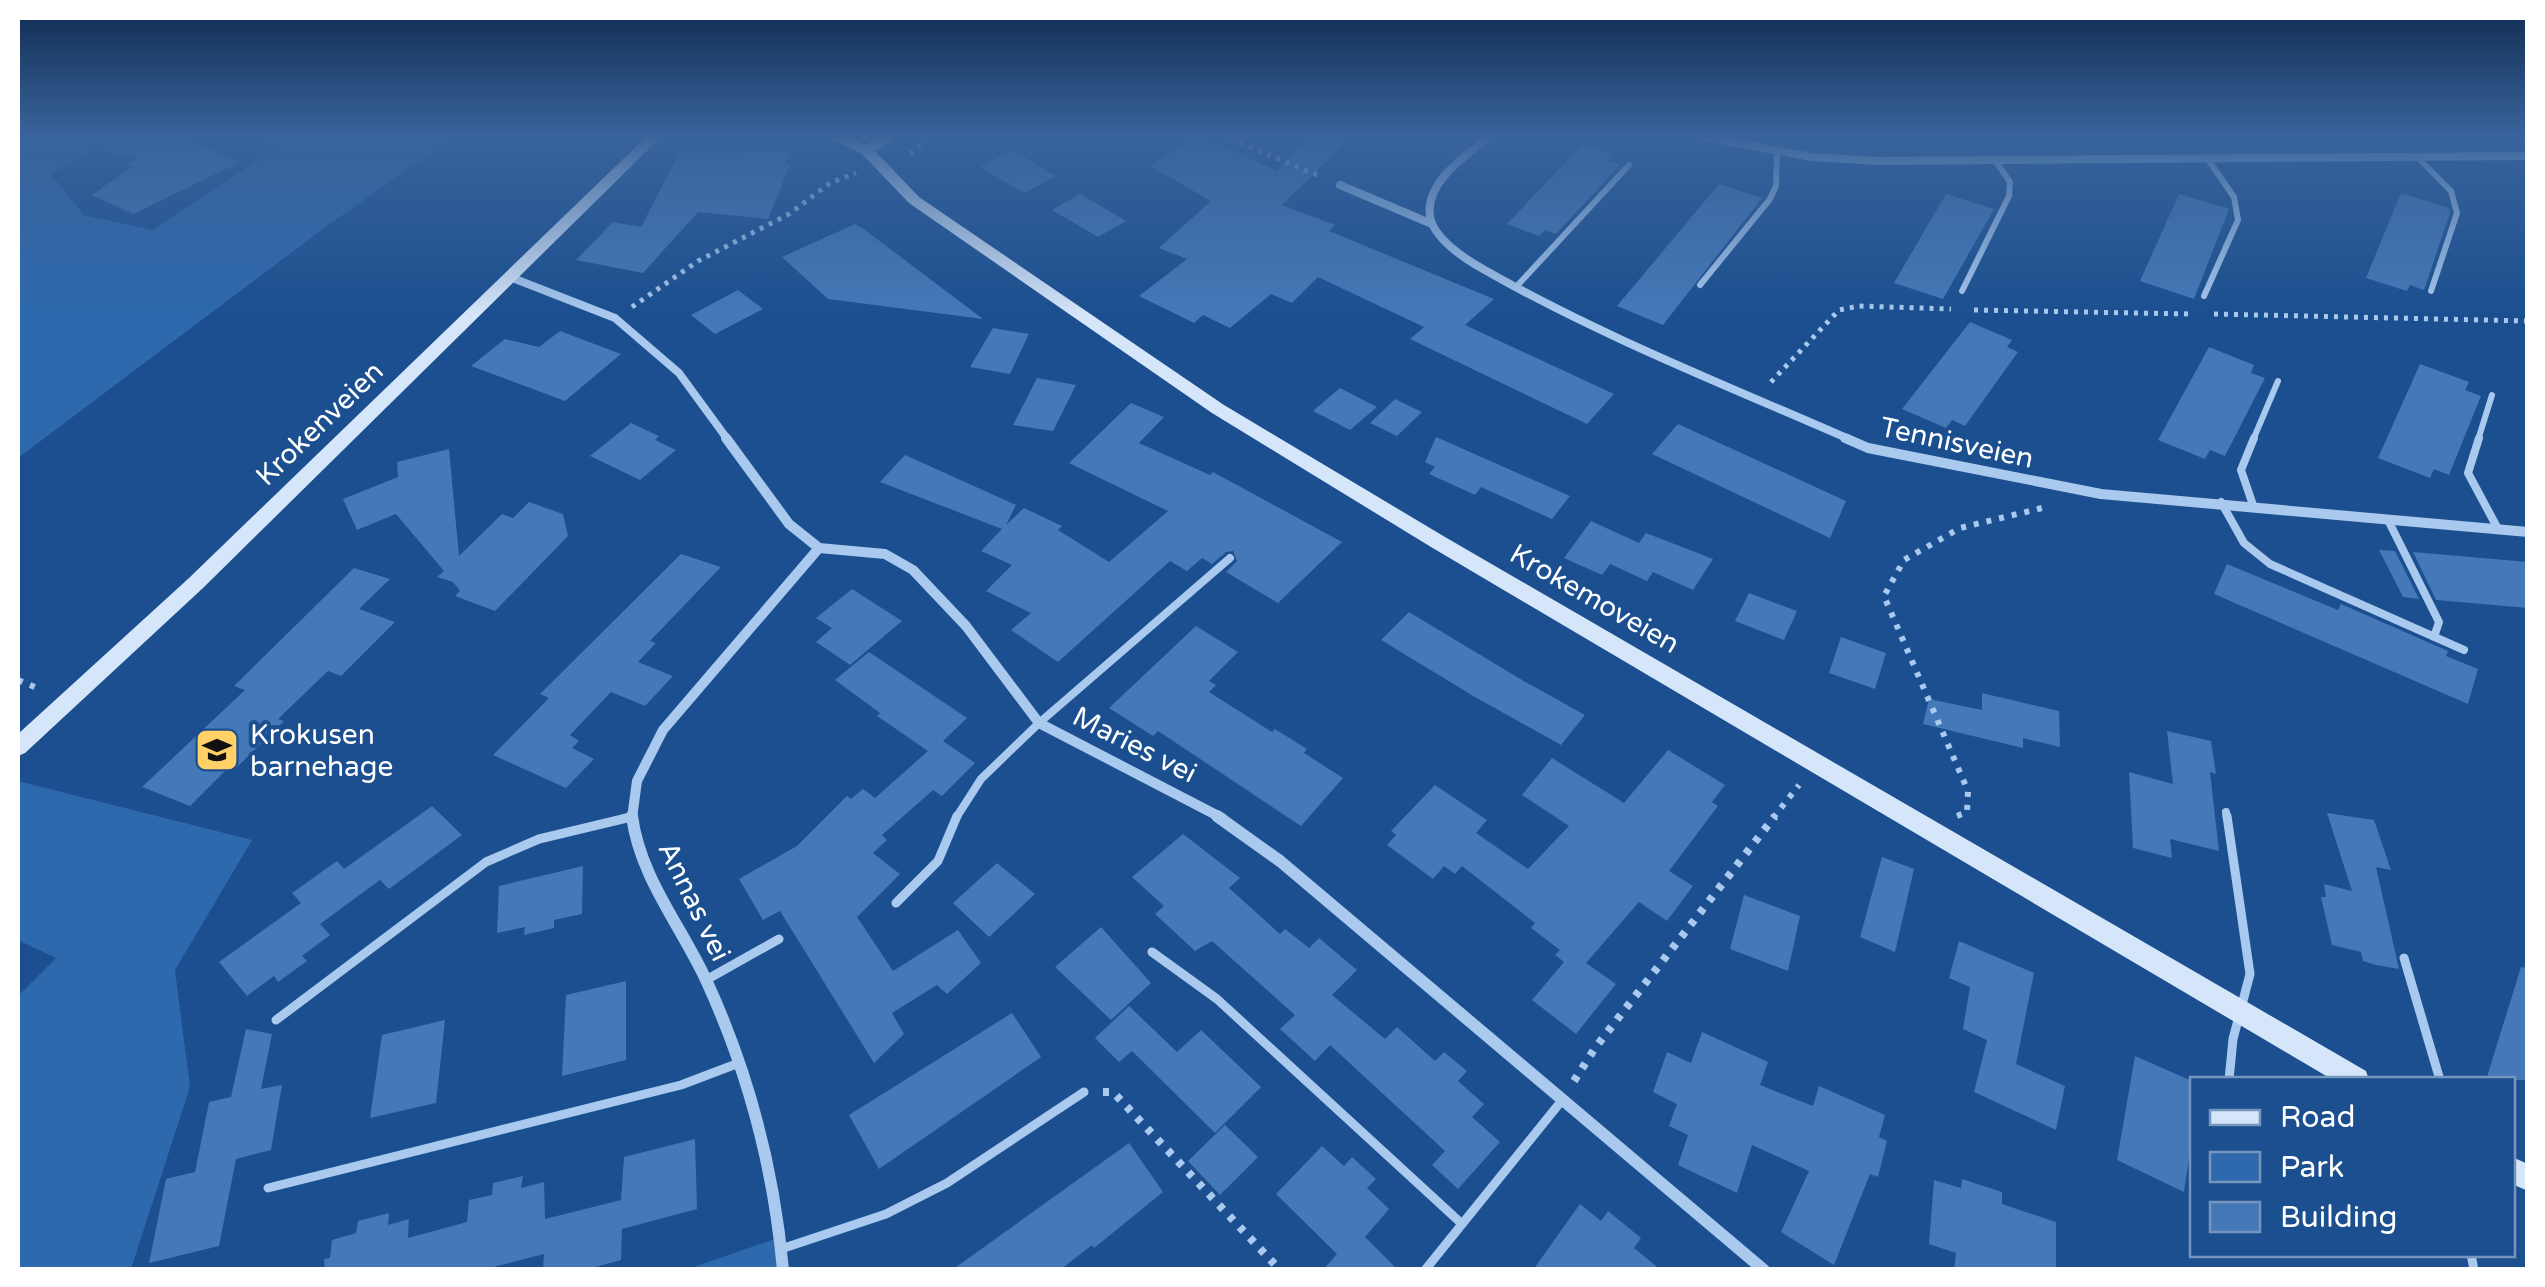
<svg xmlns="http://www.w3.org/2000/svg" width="2545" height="1287" viewBox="0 0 2545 1287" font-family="'Varela Round',sans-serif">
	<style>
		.green { fill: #2e69ad }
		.building { fill: #4478b7 }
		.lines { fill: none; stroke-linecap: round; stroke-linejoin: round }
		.path-far2 { stroke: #a9c9ee; stroke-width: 5; stroke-dasharray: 4 6; stroke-linecap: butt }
		.path-far1 { stroke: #a9c9ee; stroke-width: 6; stroke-dasharray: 5 8; stroke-linecap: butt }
		.path { stroke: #a9c9ee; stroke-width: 8; stroke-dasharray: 6 9; stroke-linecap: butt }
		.lane-far2 { stroke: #a9c9ee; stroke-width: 6 }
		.lane-far1 { stroke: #a9c9ee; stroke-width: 8 }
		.lane { stroke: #a9c9ee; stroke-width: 9 }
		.street-far2 { stroke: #a9c9ee; stroke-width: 8 }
		.street-far1 { stroke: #a9c9ee; stroke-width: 10 }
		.street { stroke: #a9c9ee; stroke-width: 12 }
		.secondary { fill: #d6e6fa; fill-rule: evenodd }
		.labels { text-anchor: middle; stroke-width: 8; stroke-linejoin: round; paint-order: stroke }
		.street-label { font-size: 28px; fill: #fff; stroke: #1b4f8f }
		.poi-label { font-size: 28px; fill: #fff; stroke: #1b4f8f; text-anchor: start }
	</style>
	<rect width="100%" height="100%" fill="#1b4f8f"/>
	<path class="green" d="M18 135H117L51 174 84 215 153 230 277 147 253 135H458L331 223 18 458Z
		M18 781 252 840 175 970 190 1087 131 1269H18V996L56 958 18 940Z
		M781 1237 783 1269 685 1270Z"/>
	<path class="building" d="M103 135H178L240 162 133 214 92 195 133 166 127 165 138 157 101 150Z
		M1197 135 1277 171 1311 135H1353L1282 205 1335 225 1329 231 1494 299 1465 325 1614 394 1587 424 1410 339 1424 327 1318 277 1292 303 1271 294 1230 328 1203 315 1194 323 1139 296 1187 259 1159 248 1211 201 1150 166Z
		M1583 144 1614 155 1608 161 1620 165 1556 234 1545 230 1539 236 1507 224Z
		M1012 150 1056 176 1024 193 980 167Z
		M790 152 785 165H790L768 219 698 212 643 273 576 260 613 222 641 227 679 153Z
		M1719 184 1762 198 1663 325 1617 306Z
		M2401 193 2449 208 2450 213 2424 290 2410 285 2407 291 2366 278Z
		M1080 194 1126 221 1098 237 1052 210Z
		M1946 194 1994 209 1943 299 1894 283Z
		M2179 194 2229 209 2194 299 2140 281Z
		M855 224 865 230 983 319 828 299 782 257Z
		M738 290 763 309 715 334 691 315Z
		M1970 322 2012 340 2007 347 2018 352 1965 426 1952 420 1946 428 1902 409Z
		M993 328 1029 334 1010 374 970 367Z
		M560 331 621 354 565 401 471 366 505 339 539 347Z
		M2209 347 2254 365 2251 373 2265 378 2225 456 2210 450 2205 459 2158 440Z
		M2420 364 2469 382 2465 390 2481 396 2449 475 2434 469 2430 478 2378 458Z
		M1037 378 1076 385 1053 431 1013 425Z
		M1340 388 1377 407 1350 430 1313 411Z
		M1395 399 1422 412 1397 436 1370 423Z
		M1131 403 1164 417 1139 443 1210 475 1213 472 1342 542 1278 603 1226 572 1237 561 1233 551 1226 552 1212 564 1202 558 1187 571 1170 561 1058 662 1011 630 1031 613 986 591 1012 565 981 551 1002 529 880 482 905 455 1016 505 1006 525 1024 508 1062 526 1058 530 1109 562 1168 511 1069 463Z
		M631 423 659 436 655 440 676 450 640 480 590 456Z
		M1678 424 1846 501 1830 538 1652 454Z
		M1436 437 1570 496 1552 519 1481 487 1475 495 1429 474 1435 467 1425 462Z
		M449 449 459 556 502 514 513 518 529 502 563 514 568 536 495 611 455 596 460 591 453 582 437 577 444 571 396 514 357 530 343 499 398 477 397 462Z
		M1591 521 1639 543 1646 533 1713 559 1693 590 1653 572 1647 581 1610 564 1602 575 1564 558Z
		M2379 550 2395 551 2419 599 2403 597Z
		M2413 552 2528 562V608L2436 600Z
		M681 554 721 567 650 641 656 643 638 662 673 676 645 706 611 692 570 735 579 741 572 748 594 759 566 788 493 755 549 698 540 694Z
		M2227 564 2338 610 2341 604 2448 651 2446 656 2478 669 2468 704 2214 594Z
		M354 568 390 579 359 609 395 622 341 676 328 671 278 719 284 721 236 768 230 766 190 806 142 787 245 690 234 686Z
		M852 589 902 621 850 665 816 642 832 628 816 618Z
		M1749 593 1797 611 1784 640 1735 621Z
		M1409 612 1522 680 1585 715 1561 745 1475 697 1381 640Z
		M1196 626 1238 652 1209 681 1216 685 1209 692 1272 732 1275 729 1307 749 1304 753 1343 778 1301 826 1158 731 1153 736 1109 708Z
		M1841 637 1886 653 1875 689 1829 673Z
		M869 652 967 718 943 741 975 763 942 796 933 790 882 835 887 840 873 853 900 874 857 917 893 971 958 930 981 963 947 994 937 985 892 1013 904 1034 874 1063 780 911 763 920 739 879 797 846 847 796 851 799 863 789 875 798 928 751 877 716 880 713 835 680Z
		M1982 693 2059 711 2060 747 2023 738V748L1923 724 1929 699 1982 710Z
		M2167 731 2211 741 2216 774 2210 772 2219 851 2170 839 2172 858 2133 848 2129 772 2173 784Z
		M1668 750 1725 785 1712 802 1718 806 1669 871 1693 886 1667 921 1639 902 1586 963 1616 984 1576 1034 1532 1000 1564 962 1555 955 1560 950 1531 928 1535 923 1462 866 1455 874 1444 866 1433 879 1387 845 1396 835 1391 831 1435 785 1487 820 1476 833 1528 869 1569 826 1522 795 1552 758 1624 803Z
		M432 806 462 835 389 889 380 880 320 924 330 935 302 956 307 961 278 982 274 976 247 996 219 962 301 903 292 893 337 861 344 869Z
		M2327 813 2374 820 2391 870 2376 867 2399 969 2376 965 2363 961 2361 952 2332 945 2321 897H2326L2324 884 2352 891Z
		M1183 834 1240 878 1229 888 1280 934 1285 929 1309 948 1319 938 1357 970 1332 995 1385 1039 1397 1027 1435 1061 1444 1052 1467 1071 1458 1081 1484 1104 1472 1117 1500 1142 1458 1189 1432 1165 1445 1151 1330 1045 1315 1061 1280 1029 1295 1015 1212 941 1195 951 1155 914 1164 906 1132 877Z
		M1882 857 1914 869 1895 952 1860 937Z
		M997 863 1035 894 989 937 953 903Z
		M583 866 582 914 554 920V928L524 935 525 927 497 933 499 886Z
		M1744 895 1800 916 1788 971 1730 949Z
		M1101 927 1151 983 1111 1020 1055 967Z
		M1959 941 2034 973 2016 1064 2065 1086 2056 1130 1974 1092 1987 1040 1963 1029 1970 987 1949 978Z
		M2521 967 2528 968V1080H2486Z
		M626 981V1060L562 1076 566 995Z
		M1129 1006 1177 1052 1201 1030 1261 1087 1215 1133 1132 1051 1119 1062 1095 1038Z
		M1012 1013 1041 1057 879 1169 849 1115Z
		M445 1020 436 1103 370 1118 382 1035Z
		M246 1029 272 1034 261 1089 282 1085 271 1150 236 1159 219 1246 149 1263 166 1179 195 1172 209 1102 231 1097Z
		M1702 1032 1768 1062 1760 1085 1813 1106 1819 1086 1885 1115 1879 1137 1887 1141 1878 1177 1870 1174 1834 1265 1781 1232 1809 1171 1752 1145 1737 1193 1678 1165 1688 1135 1669 1126 1677 1104 1653 1092 1667 1052 1691 1063Z
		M2135 1056 2192 1081V1137L2184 1192 2117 1160Z
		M1225 1125 1258 1157 1220 1195 1188 1161Z
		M695 1139 697 1209 622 1229 621 1260 584 1270H543L544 1254 482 1270H325L324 1259 330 1258 332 1240 356 1233 358 1221 389 1213 388 1225 409 1219 408 1238 467 1222 469 1200 492 1195 493 1183 523 1176 521 1188 544 1182 545 1219 621 1200 624 1157Z
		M1129 1143 1163 1192 1094 1248 1092 1245 1060 1270H952Z
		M1322 1146 1344 1166 1352 1157 1376 1179 1367 1188 1389 1209 1365 1237 1398 1270H1323L1337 1254 1276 1194Z
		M1962 1179 2002 1192V1204L2056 1222V1270H1954L1956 1253 1929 1244 1934 1180 1961 1188Z
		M1580 1204 1601 1221 1608 1211 1641 1238 1634 1248 1661 1270H1533Z"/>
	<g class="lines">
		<path class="path-far2" d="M1221 135 1322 177
			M910 154 932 135
			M632 307 698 261 789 214 830 183 856 173
			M1974 310 2191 314
			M2214 314 2528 321
			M1771 382 1839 310 1859 306 1951 309"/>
		<path class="path-far1" d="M18 680 42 690
			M1957 816 1967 812 1968 791 1884 596 1904 560 1960 528 2046 507
			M1773 818 1799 785"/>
		<path class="path" d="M1574 1081 1595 1048 1775 816
			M1103 1092H1113L1280 1270"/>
		<path class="lane-far2" d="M2417 157 2451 191 2457 213 2431 291
			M1700 285 1770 199 1776 186 1777 153
			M1516 287 1629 165
			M1962 291 2009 196 2010 182 1995 160
			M2204 296 2238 220 2234 197 2207 158
			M2253 440 2278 381
			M2478 440 2492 395"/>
		<path class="lane-far1" d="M2479 438 2468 473 2498 529
			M2221 502 2244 543 2270 564 2464 650
			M2253 505 2241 470 2254 438
			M2388 520 2439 622 2434 637
			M2226 812 2227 818
			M624 818 631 817
			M956 818 981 779 1039 723 1230 558"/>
		<path class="lane" d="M2227 816 2250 974 2233 1039 2229 1080
			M896 903 938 861 957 816
			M1152 952 1217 999 1461 1223
			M2404 958 2440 1080
			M706 980 779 939
			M276 1020 486 862 539 839 631 817
			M268 1188 681 1085 739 1063
			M781 1249 886 1214 947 1183 1084 1092
			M2471 1254 2474 1270
			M1425 1270 1563 1099"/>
		<path class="street-far2" d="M1492 135C1468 154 1425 181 1430 216 1433 238 1465 259 1483 269 1600 336 1728 386 1851 440
			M1693 135 1812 157 1879 161 2528 156
			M1340 185 1432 224
			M510 277 615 318 679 373 728 440"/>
		<path class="street-far1" d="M726 438 789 524 819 548 885 554 913 570 966 626 1039 723 1222 818
			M1845 438 1868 448 2101 494 2528 532
			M632 818 637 781 663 730 819 548"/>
		<path class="street" d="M632 816C640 878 682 927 707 982 749 1074 774 1170 783 1270
			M1217 816 1280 861 1764 1270"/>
		<path class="secondary" d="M648 135H663L203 588 25 753 18 756V734L189 578Z
			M822 135H842L865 145 883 135H901L875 151 919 197 1224 405 1445 537 2366 1071 2369 1080H2333L1431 547 1212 413 909 203 861 153Z
			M2512 1157 2528 1164V1191L2512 1184Z"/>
	</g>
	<linearGradient id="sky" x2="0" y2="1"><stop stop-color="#0f2b4f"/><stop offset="0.43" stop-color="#39639b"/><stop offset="1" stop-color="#39639b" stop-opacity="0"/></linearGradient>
	<rect width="2545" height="315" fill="url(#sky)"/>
	<defs>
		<symbol id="school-square" viewBox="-11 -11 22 22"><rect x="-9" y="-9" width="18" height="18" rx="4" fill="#ffd166" stroke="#1b4f8f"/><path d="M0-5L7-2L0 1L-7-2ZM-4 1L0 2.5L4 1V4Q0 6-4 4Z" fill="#111"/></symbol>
	</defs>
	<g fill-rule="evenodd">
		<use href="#school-square" x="192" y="725" width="50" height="50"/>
	</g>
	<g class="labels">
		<g class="street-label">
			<text transform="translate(319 423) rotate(-44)" y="10">Krokenveien</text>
			<text transform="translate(1957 442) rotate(12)" y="10">Tennisveien</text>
			<text transform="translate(1595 598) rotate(30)" y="10">Krokemoveien</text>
			<text transform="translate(1135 744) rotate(27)" y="10">Maries vei</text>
			<text transform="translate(695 901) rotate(64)" y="10">Annas vei</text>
		</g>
		<g class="poi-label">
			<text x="250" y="744">Krokusen<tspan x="250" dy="32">barnehage</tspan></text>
		</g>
	</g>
	<rect width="2545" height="1287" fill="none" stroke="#ffffff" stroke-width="40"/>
	<rect x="2190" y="1077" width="325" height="180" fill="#1b4f8f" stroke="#7695bc" stroke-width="2.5"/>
	<rect x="2210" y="1110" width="50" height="15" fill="#d6e6fa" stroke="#7695bc" stroke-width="2.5"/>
	<text x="2280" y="1127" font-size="30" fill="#ffffff">Road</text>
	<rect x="2210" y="1152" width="50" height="30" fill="#2e69ad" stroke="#7695bc" stroke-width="2.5"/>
	<text x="2280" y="1177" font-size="30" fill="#ffffff">Park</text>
	<rect x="2210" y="1202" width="50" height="30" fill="#4478b7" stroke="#7695bc" stroke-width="2.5"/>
	<text x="2280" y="1227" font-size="30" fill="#ffffff">Building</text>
</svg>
